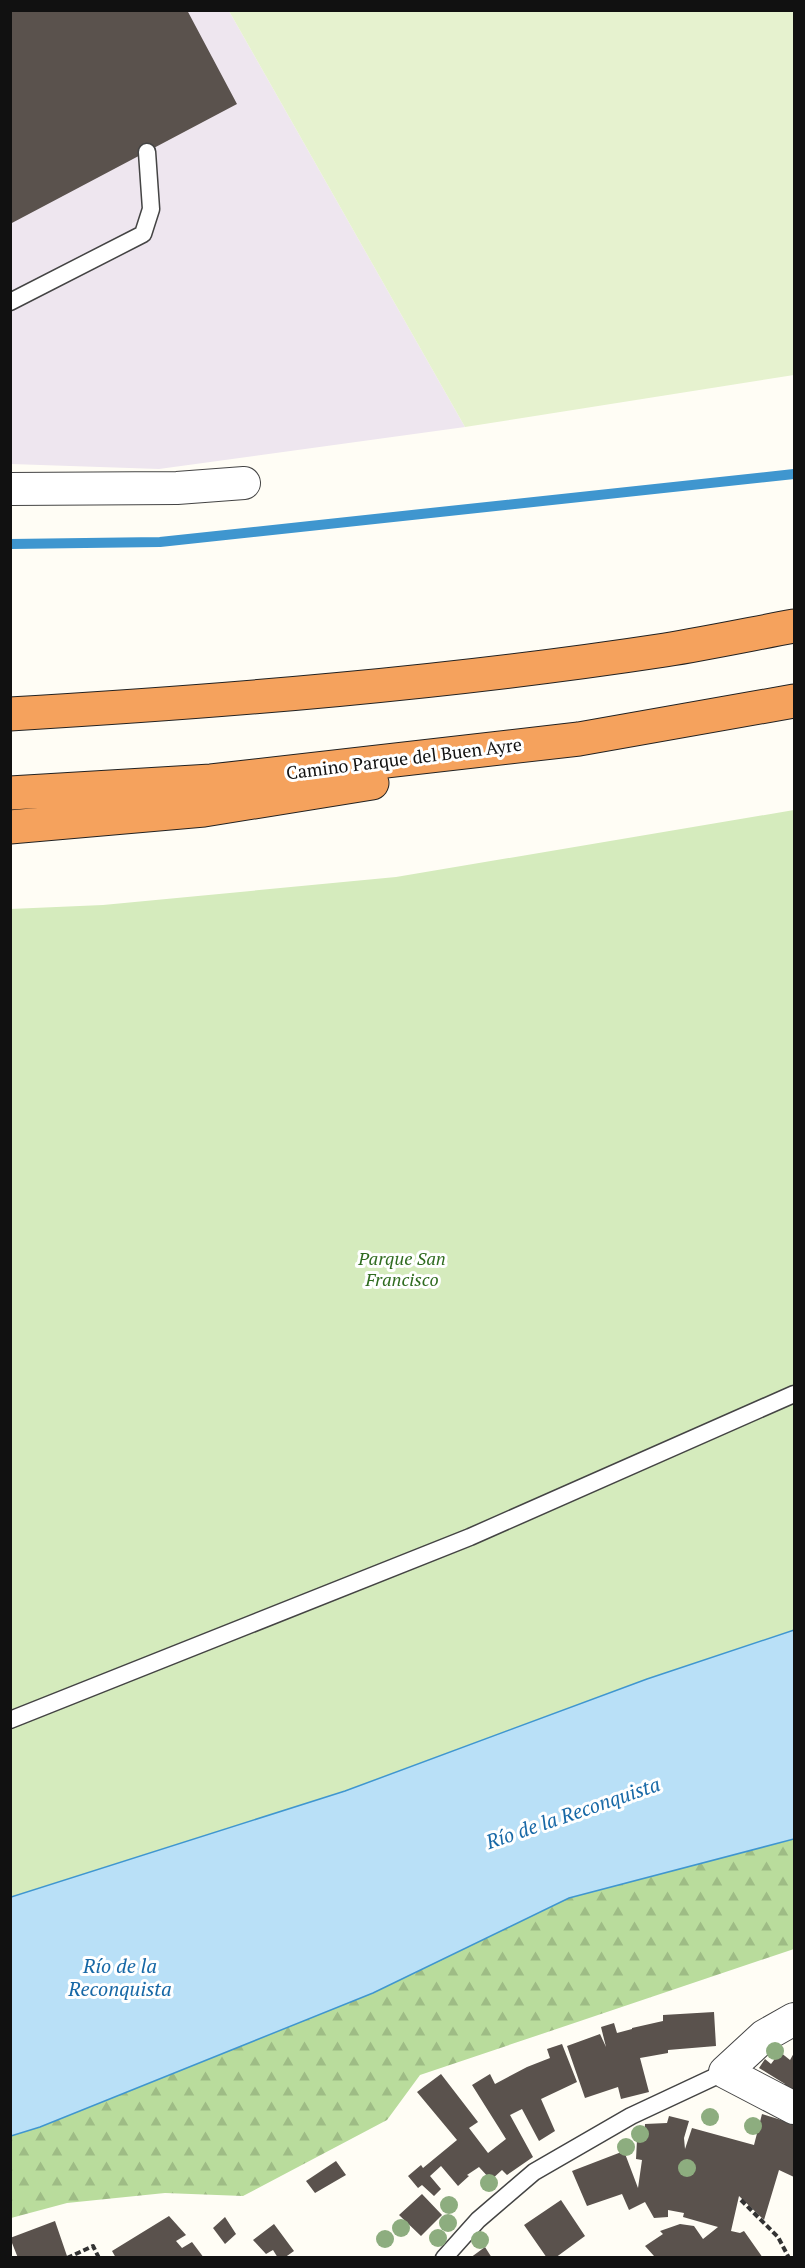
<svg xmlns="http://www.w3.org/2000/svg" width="805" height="2268" viewBox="0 0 805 2268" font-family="'PT Serif',serif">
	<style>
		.industrial { fill: #eee6ef }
		.forest { fill: url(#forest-firs) }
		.park { fill: #d5ebbd }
		.pitch { fill: #e6f2cf }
		.water { fill: #b9e0f7; stroke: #3f96cf; stroke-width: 1.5 }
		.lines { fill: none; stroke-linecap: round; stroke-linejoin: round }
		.stream { stroke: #3f96cf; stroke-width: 10 }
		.building { fill: #5a524d; fill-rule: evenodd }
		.service-casing { stroke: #444; stroke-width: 19 }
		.minor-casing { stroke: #444; stroke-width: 34 }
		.motorway-casing { stroke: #222; stroke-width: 35 }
		.path { stroke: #333; stroke-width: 4; stroke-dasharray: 6 3; stroke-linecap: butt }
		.service { stroke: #fff; stroke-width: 16 }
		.minor { stroke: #fff; stroke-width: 32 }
		.motorway { stroke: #f5a25d; stroke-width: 33 }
		.tree { fill: #8dad7f }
		.labels { text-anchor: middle; stroke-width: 6; stroke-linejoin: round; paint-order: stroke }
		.street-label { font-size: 18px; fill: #111; stroke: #fff }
		.park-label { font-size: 18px; font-style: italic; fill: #2f6b1f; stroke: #fff }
		.water-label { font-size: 20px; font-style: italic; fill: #1768a6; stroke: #fff }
	</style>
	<defs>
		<pattern id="forest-firs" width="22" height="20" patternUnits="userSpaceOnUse" patternTransform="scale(1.5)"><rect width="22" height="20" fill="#b9dc9c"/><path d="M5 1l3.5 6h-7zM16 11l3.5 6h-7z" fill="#9ebc85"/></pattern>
	</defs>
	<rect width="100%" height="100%" fill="#fffdf5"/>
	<path class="industrial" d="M11 11H229L465 427 159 469 11 464Z"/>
	<path class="forest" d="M794 1839V1949L420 2075 387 2120 243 2196 165 2193 67 2203 11 2218V2136L40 2127 373 1993 569 1898Z"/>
	<path class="park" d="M794 810V1630L647 1679 345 1791 11 1897 10 909 103 905 396 877Z"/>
	<path class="pitch" d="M229 11H794V375L465 427Z"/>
	<path class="water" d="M794 1630V1839L569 1898 373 1993 40 2127 11 2136V1897L345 1791 647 1679Z"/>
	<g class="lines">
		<path class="stream" d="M10 544 160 542 794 474"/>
	</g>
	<path class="building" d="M10 10H187L237 104 10 224Z
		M714 2012 716 2046 668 2050V2053L640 2058 649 2092 621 2099 618 2087 585 2098 567 2046 600 2034 606 2047 601 2027 614 2023 617 2033 632 2029V2028L663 2021V2015Z
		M562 2044 577 2082 541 2099 555 2131 539 2141 522 2109 510 2115 533 2157 507 2175 502 2170 491 2180 479 2167 467 2175 469 2176 458 2186 441 2166 430 2176 441 2189 434 2196 422 2185 418 2188 408 2176 421 2165 423 2168 457 2140 417 2092 441 2074 478 2122 469 2128 488 2153 506 2139 472 2085 490 2074 495 2084 527 2067 550 2058 547 2049Z
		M780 2052 790 2060 794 2053V2093L782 2087 785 2084 759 2068 765 2059 771 2064Z
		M762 2114 794 2124V2177L779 2170 764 2220 739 2196 731 2231 740 2233 744 2231 763 2258H652L654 2256 645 2246 663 2234 660 2231 680 2224 694 2226 703 2239 718 2227 683 2217 684 2213 668 2210V2217L654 2218 645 2202 629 2210 622 2194 587 2206 572 2171 624 2151 638 2188 642 2160 636 2159 637 2140H644L645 2124 667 2123 669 2116 689 2121 684 2138 685 2149 692 2128 754 2145ZM681 2162 693 2164 691 2176 683 2174Z
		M336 2161 346 2175 315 2193 306 2181Z
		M422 2194 442 2215 421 2236 399 2215Z
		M561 2200 585 2236 555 2258H547L524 2225Z
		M169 2216 186 2235 176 2241 182 2248 192 2242 204 2258H116L112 2251Z
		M225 2217 236 2234 225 2244 213 2228Z
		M55 2221 67 2256 18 2258 10 2238Z
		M274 2224 294 2251 284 2258H278L273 2250 266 2254 253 2240Z
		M485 2247 492 2258H470Z"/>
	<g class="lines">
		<defs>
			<path id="service" d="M10 302 143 234 151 209 147 152
				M10 1720 470 1537 794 1394
				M444 2258 478 2220 534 2172 631 2116 725 2072"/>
			<path id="minor" d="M10 489 177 488 244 483
				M794 2019 764 2036 725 2072 794 2108"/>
			<path id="motorway" d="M10 714C229 701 448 683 665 650 708 643 751 634 794 626
				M10 793 211 781 579 739 794 701
				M10 827 204 810 372 783"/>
		</defs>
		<use href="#service" class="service-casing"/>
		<use href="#minor" class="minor-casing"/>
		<use href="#motorway" class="motorway-casing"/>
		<path class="path" d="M741 2200 778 2237 789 2258
			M67 2258 93 2246 99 2258"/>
		<use href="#service" class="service"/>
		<use href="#minor" class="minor"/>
		<use href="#motorway" class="motorway"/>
	</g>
	<g class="tree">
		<circle cx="775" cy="2051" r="9"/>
		<circle cx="710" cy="2117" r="9"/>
		<circle cx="753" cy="2126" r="9"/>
		<circle cx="640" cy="2134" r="9"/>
		<circle cx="626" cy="2147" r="9"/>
		<circle cx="687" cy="2168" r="9"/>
		<circle cx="489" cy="2183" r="9"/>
		<circle cx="449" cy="2205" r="9"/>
		<circle cx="448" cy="2223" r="9"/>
		<circle cx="401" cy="2228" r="9"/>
		<circle cx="438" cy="2238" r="9"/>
		<circle cx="385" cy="2239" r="9"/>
		<circle cx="480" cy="2240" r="9"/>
	</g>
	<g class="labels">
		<g class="street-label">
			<text transform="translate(404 759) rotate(-7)" y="6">Camino Parque del Buen Ayre</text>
		</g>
		<g class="park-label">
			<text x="402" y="1265">Parque San<tspan x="402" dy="21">Francisco</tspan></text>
		</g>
		<g class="water-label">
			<text transform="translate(573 1813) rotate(-19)" y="7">Río de la Reconquista</text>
			<text x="120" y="1973">Río de la<tspan x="120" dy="23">Reconquista</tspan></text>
		</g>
	</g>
	<rect width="805" height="2268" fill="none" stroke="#111111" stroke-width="24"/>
</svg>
